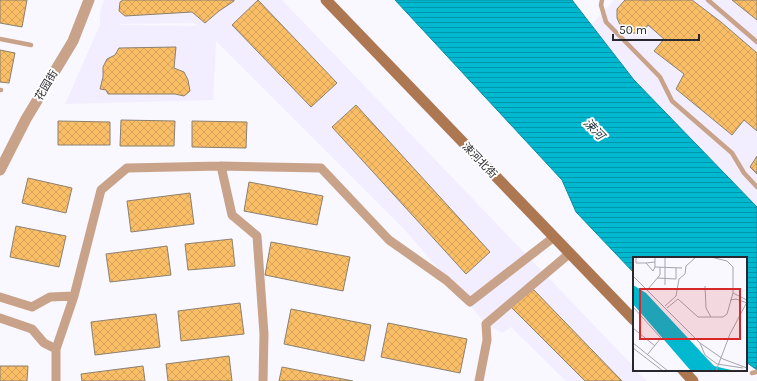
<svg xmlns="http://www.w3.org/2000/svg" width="757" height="381" viewBox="0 0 757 381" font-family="Karla,'Noto Sans SC',sans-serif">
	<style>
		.built { fill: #f2eeff; fill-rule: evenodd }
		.water { fill: url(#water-rules); stroke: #0c8da0 }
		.building { fill: url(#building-cross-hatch); stroke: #8c8070 }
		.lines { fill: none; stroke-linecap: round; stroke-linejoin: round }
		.service { stroke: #c8a289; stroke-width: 4.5 }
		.minor { stroke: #c8a289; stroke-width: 9 }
		.tertiary { stroke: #c8a289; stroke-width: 11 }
		.secondary { stroke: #ad7752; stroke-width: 11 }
		.labels { text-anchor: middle; stroke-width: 4; stroke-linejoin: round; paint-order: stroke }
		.street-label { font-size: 11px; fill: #29272e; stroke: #fff }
		.water-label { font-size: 12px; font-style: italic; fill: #21393e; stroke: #fff }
		.inset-road { fill: none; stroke: #a6a4ab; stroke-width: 1 }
		.view { fill: #d62828; fill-opacity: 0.15; stroke: #d62828; stroke-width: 2 }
		.inset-edge { fill: none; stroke: #29272e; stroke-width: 2 }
	</style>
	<defs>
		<pattern id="water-rules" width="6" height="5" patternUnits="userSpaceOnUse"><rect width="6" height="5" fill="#00b9d1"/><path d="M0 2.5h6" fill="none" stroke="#0296aa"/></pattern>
		<pattern id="building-cross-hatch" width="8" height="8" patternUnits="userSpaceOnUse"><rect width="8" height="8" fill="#f9be66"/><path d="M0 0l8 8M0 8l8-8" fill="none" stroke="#d5a359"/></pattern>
	</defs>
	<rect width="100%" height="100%" fill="#f9f7ff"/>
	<path class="built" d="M104 0H282L634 367V370H636L647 381H566L511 327 502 333 486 324 404 229 216 41 213 100 65 104 100 25V11ZM194 23 197 26 120 25V24Z
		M614 0H757V207L634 80 591 25Z"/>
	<path class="water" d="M395 0H572L634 80 757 207V370L746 362V258H634V273L576 212 562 180Z"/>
	<path class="building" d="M0 0H27L22 27 0 23Z
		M123 0H234V1L219 11 205 23 192 12 125 16 119 11 120 2Z
		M258 0 337 83 311 107 232 25Z
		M625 0H643L645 1 647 0H692L721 22 757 53V131L744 120 732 135 676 89 684 74 654 51 664 39 648 25 645 29 637 33H630L621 27 617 18V9Z
		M732 0H757V20Z
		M176 47 174 68 184 72 188 80 190 91 184 96 175 94H108L106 90 100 89 103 77V67L107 59 115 55 119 48Z
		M0 50 15 53 9 83 0 82Z
		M356 105 490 252 466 274 332 127Z
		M121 120 175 121 174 146H120Z
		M58 121 110 122V145H58Z
		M192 121 247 122 246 148 192 147Z
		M757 156V174L750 167Z
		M28 178 72 188 66 213 22 203Z
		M249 182 323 196 317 225 244 211Z
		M190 193 194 224 131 232 127 201Z
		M16 226 66 236 59 267 10 257Z
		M232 239 235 266 188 270 185 244Z
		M271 242 350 257 343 291 265 275Z
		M167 246 171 275 110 282 106 254Z
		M532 288 622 381H585L511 307Z
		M240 303 244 334 181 341 178 311Z
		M291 309 371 325 364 361 284 344Z
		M156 314 160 347 95 355 91 322Z
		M388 323 467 339 460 373 381 357Z
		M229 356 232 381H168L166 364Z
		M0 366H28L27 381H0Z
		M143 366 145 381H82L81 374Z
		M282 367 353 381H279Z"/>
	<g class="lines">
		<path class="service" d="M602 0 601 5 606 22 660 77 672 101 732 153 744 173 757 187
			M708 0 757 42
			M0 39 31 45
			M0 90H1
			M752 373 757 372"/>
		<path class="minor" d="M221 166 232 215 257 236 264 334 263 381
			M0 297 32 307 50 297 74 296
			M0 318 32 329 44 343 56 349
			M56 381V349L74 296 101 190 127 168 221 166 321 168 389 240 446 280 470 302 554 237
			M479 381 487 340 486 324 570 253"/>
		<path class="tertiary" d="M0 170 26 119 73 41 89 0"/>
		<path class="secondary" d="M326 0 634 320
			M683 370 693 381"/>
	</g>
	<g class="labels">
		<g class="street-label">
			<text transform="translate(46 85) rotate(-59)" y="4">花园街</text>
			<text transform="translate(480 160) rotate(46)" y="4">涑河北街</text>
		</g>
		<g class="water-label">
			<text transform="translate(594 129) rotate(46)" y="4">涑河</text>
		</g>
	</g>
	<g transform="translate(633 257)">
		<rect width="114" height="114" fill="#f9f7ff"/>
		<path d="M0 28 13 36 81 109 102 114H58L0 47Z" fill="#00b9d1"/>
		<path class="inset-road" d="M3 0V6H13M22 0V10L49 11M22 5 13 6 20 14 22 10M0 19 67 86 90 102 114 111M24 21 43 22V11M32 28V0M72 29 73 51 78 60M15 32 27 18V10M100 36 114 43M97 43 103 42 114 46M32 49 43 39 46 22 52 17 53 9 63 0M0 50 28 81 14 98M34 51 45 42 65 60H90L94 57 100 36V10L94 4 78 0M0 71 22 89M0 86 35 114M67 86 72 98 84 107 110 111M0 91 30 114M83 114 97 77 114 45"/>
		<path class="view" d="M7 32H107V82H7Z"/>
		<rect width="114" height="114" class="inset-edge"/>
	</g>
	<path d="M613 34v6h86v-6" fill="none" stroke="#29272e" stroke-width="2"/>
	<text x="619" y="34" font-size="12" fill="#29272e" stroke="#ffffff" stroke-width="3" paint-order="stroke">50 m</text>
</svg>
